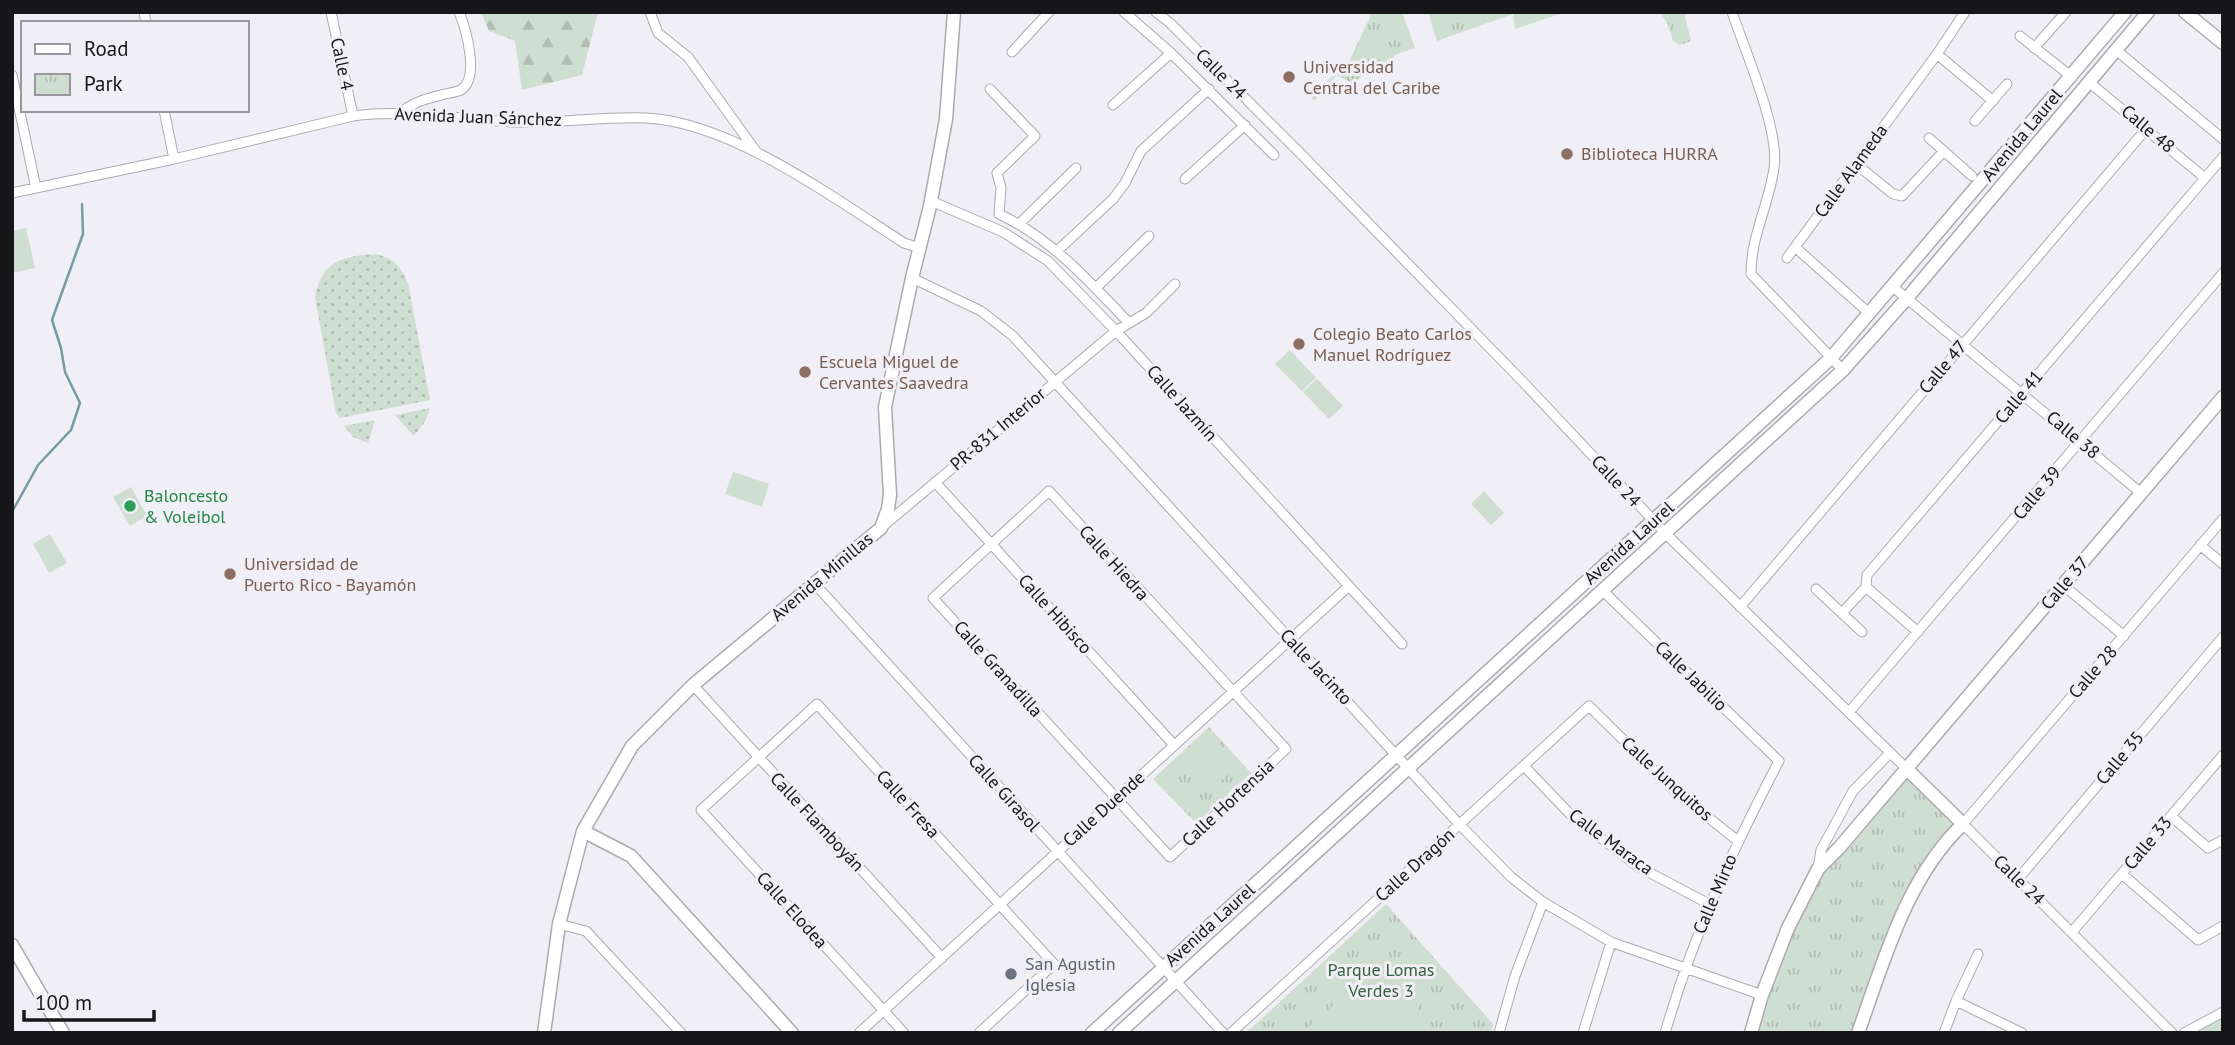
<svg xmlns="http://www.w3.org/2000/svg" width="2235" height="1045" viewBox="0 0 2235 1045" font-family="'PT Sans',sans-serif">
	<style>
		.grass { fill: url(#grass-dots) }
		.forest { fill: url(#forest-firs) }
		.park { fill: url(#park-tufts) }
		.garden { fill: #ceded0 }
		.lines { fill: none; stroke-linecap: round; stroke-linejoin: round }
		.stream { stroke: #769ba3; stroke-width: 2.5 }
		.street-casing { stroke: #acaab0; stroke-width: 11 }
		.secondary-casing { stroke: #acaab0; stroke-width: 15 }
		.street { stroke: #fff; stroke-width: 9 }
		.secondary { stroke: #fff; stroke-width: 12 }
		.education-dot { fill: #8d6e63; stroke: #f0eff5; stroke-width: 2.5 }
		.leisure-dot { fill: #2e9e5b; stroke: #f0eff5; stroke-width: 2.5 }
		.worship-dot { fill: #6b7280; stroke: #f0eff5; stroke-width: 2.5 }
		.labels { text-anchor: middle; stroke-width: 6; stroke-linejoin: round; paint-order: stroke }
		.street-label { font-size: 18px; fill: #171719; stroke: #f0eff5 }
		.education-label { font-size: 18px; fill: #785e54; stroke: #f0eff5; text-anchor: start }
		.leisure-label { font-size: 18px; fill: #27864d; stroke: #f0eff5; text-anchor: start }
		.worship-label { font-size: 18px; fill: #5b616d; stroke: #f0eff5; text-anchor: start }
		.park-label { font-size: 18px; fill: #36603f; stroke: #f0eff5 }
	</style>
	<defs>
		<pattern id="grass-dots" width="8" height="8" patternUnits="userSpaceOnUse" patternTransform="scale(1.75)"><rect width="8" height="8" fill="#ceded0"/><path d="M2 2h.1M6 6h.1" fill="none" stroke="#b0beb2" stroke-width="1.8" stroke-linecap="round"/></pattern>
		<pattern id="forest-firs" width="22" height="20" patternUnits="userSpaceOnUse" patternTransform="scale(1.75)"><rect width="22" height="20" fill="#ceded0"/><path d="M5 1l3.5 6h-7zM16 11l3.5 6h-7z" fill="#b0beb2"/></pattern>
		<pattern id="park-tufts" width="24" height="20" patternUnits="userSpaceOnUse" patternTransform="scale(1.75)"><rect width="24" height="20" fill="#ceded0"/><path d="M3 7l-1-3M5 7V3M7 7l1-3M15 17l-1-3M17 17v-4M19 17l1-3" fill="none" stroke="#b0beb2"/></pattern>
	</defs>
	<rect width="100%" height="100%" fill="#f0eff5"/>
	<path class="grass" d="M377 254C395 260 401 266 408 283L430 400 340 418 336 413 315 297C322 260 343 256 377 254Z
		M430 408 426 420 414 436 395 415Z
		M375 420 368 443 353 437 344 426Z"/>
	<path class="forest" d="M481 12H598L582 75 522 90 515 41 489 31Z"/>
	<path class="park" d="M1370 12H1402L1415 48 1397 54 1382 67 1376 61 1354 84 1337 75 1314 101 1311 96 1350 60 1370 17Z
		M1428 12H1565L1515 29 1513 14 1437 41Z
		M1659 12H1684L1691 41 1680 45 1673 41 1667 22Z
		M1209 727 1251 773 1196 823 1153 779Z
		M1907 769 1963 824 1927 867 1858 1033H1751L1818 869Z
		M1386 904 1493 1024 1491 1033H1246Z"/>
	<path class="garden" d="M26 228 35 268 12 273V231Z
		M1290 350 1316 378 1302 391 1275 364Z
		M1317 379 1343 406 1329 419 1303 392Z
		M733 472 769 484 762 507 725 494Z
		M131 487 147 516 130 526 113 497Z
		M1484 491 1504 513 1491 525 1471 504Z
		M50 534 67 563 49 573 33 544Z
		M1205 742 1232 770 1216 784 1190 756Z
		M1378 965 1415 997 1423 1033H1302Z
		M2223 1016V1033H2193Z"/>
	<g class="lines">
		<path class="stream" d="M12 512 38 465 71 430 80 403 65 372 61 348 52 320 83 234 82 204"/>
		<defs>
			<path id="street" d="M144 12 146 23
				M331 12 353 116
				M650 12 658 33 688 57 755 150
				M1124 12 1171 53 1274 155
				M1156 12 1170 23 1302 155 1525 384 1666 534 1907 769
				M1732 12C1745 51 1780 130 1774 168 1769 205 1751 235 1751 274L1843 370
				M2020 36 2072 77
				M2034 48 2066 12
				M2116 50 2223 139
				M1012 52 1049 12
				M1937 54 1993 101
				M12 75 36 188
				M2090 83 2205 178
				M990 89 1035 136 997 173 1001 188 999 214C1052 239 1089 281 1128 322
				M1113 105 1171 53
				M164 110 174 159
				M400 113C415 101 426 99 445 94 449 93 457 92 461 90 480 78 466 29 459 12
				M1975 121 2007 84
				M1929 138 1972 176
				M1856 164 1893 194 1902 196 1944 151
				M1185 179 1245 125
				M12 193 174 159 353 116C406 109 460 119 513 122 557 124 602 116 646 118 731 122 834 198 904 243L920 248
				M931 201 1003 232 1048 261 1116 331 1402 644
				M1019 224 1076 168
				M1795 247 1870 314
				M1057 251 1113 199 1125 183 1141 151 1209 89
				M1787 258 1937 54 1965 12
				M912 278 981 311 1013 336 1459 824 1511 877 1543 902 1611 942 1762 995
				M1893 287 2141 493
				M1096 288 1149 236
				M935 482 1174 745
				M1049 491 1286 749 1170 857 933 598Z
				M882 527 1116 331 1146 313 1175 284
				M2200 545 2223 564
				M814 583 1223 1033
				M2063 585 2124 636
				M1816 589 1862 632
				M1603 591 1779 761C1731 853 1694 933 1665 1033
				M1740 607 2147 128
				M1842 613 1866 587
				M1918 632 1866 587 1867 575 2223 157
				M693 685 942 958
				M1850 711 2223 273
				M1524 766 1571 815 1637 866 1709 904
				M2171 816 2208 848 2223 840
				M1818 869 1821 850 1853 791 1890 753
				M2122 874 2198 940 2223 926
				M2018 879 2223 637
				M559 924 586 931 681 1033
				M2072 932 2223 755
				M1956 1001 2022 1033
				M859 1033 1349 586
				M904 1033 701 810 817 704 1054 964 979 1033
				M1231 1033 1589 706 1675 791 1738 841
				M1499 1033 1515 976 1543 902
				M1583 1033 1611 942
				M1944 1033 1956 1001 1978 954
				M2172 1033 1963 824 2223 519
				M2184 1033 2223 1012"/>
			<path id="secondary" d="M2185 12 2223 43
				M583 831 631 856 792 1033
				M12 945 63 1033
				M544 1033 559 924 583 831 632 746 693 685 881 528 888 509 890 495 885 407 912 278 930 206 946 119 954 12
				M1092 1033 1831 358 2125 12
				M1119 1033 1843 370 1908 297 2148 12
				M1751 1033 1762 995 1788 928 1818 869 1839 848 2223 397
				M1858 1033C1884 961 1906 878 1963 824L1907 769"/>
		</defs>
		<use href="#street" class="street-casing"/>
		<use href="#secondary" class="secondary-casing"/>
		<use href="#street" class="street"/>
		<use href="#secondary" class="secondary"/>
	</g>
	<g class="education-dot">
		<circle cx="1289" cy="77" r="7"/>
		<circle cx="1567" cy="154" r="7"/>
		<circle cx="1299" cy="344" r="7"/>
		<circle cx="805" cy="372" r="7"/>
		<circle cx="230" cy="574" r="7"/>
	</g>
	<circle class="leisure-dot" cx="130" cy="506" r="7"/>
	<circle class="worship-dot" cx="1011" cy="974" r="7"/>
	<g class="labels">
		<g class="street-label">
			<text transform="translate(342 64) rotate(78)" y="6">Calle 4</text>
			<text transform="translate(1221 74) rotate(45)" y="6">Calle 24</text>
			<text transform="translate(478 117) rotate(2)" y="6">Avenida Juan Sánchez</text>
			<text transform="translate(2148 129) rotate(40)" y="6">Calle 48</text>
			<text transform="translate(2022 135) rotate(-50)" y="6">Avenida Laurel</text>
			<text transform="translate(1851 171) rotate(-54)" y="6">Calle Alameda</text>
			<text transform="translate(1943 367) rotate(-50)" y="6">Calle 47</text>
			<text transform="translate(2019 397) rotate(-50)" y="6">Calle 41</text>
			<text transform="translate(1182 403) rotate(48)" y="6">Calle Jazmín</text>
			<text transform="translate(998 429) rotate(-40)" y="6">PR-831 Interior</text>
			<text transform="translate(2073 435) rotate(40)" y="6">Calle 38</text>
			<text transform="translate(1616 481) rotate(47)" y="6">Calle 24</text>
			<text transform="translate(2037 493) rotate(-50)" y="6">Calle 39</text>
			<text transform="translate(1629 543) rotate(-42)" y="6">Avenida Laurel</text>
			<text transform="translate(1114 563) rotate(48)" y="6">Calle Hiedra</text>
			<text transform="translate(822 577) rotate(-40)" y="6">Avenida Minillas</text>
			<text transform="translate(2065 583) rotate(-50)" y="6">Calle 37</text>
			<text transform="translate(1055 614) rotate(48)" y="6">Calle Hibisco</text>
			<text transform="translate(1316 667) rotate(47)" y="6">Calle Jacinto</text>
			<text transform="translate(998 669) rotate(48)" y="6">Calle Granadilla</text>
			<text transform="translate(2093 672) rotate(-49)" y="6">Calle 28</text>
			<text transform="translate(1691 676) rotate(44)" y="6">Calle Jabilio</text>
			<text transform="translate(2120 758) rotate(-50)" y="6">Calle 35</text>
			<text transform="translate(1667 779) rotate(42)" y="6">Calle Junquitos</text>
			<text transform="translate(1004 793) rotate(48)" y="6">Calle Girasol</text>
			<text transform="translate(1228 803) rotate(-43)" y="6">Calle Hortensia</text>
			<text transform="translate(908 804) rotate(48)" y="6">Calle Fresa</text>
			<text transform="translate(1104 809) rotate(-42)" y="6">Calle Duende</text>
			<text transform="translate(817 822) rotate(47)" y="6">Calle Flamboyán</text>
			<text transform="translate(1611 842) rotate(36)" y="6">Calle Maraca</text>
			<text transform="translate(2148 843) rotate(-50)" y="6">Calle 33</text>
			<text transform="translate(1415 865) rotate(-42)" y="6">Calle Dragón</text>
			<text transform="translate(2019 880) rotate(44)" y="6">Calle 24</text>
			<text transform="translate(1715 894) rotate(-67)" y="6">Calle Mirto</text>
			<text transform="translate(792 910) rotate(48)" y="6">Calle Elodea</text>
			<text transform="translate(1210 925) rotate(-42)" y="6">Avenida Laurel</text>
		</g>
		<g class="education-label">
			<text x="1303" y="73">Universidad<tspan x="1303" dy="21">Central del Caribe</tspan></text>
			<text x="1581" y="160">Biblioteca HURRA</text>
			<text x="1313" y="340">Colegio Beato Carlos<tspan x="1313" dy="21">Manuel Rodríguez</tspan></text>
			<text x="819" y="368">Escuela Miguel de<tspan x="819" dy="21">Cervantes Saavedra</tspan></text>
			<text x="244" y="570">Universidad de<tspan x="244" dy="21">Puerto Rico - Bayamón</tspan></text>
		</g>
		<g class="leisure-label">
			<text x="144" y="502">Baloncesto<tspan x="144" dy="21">&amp; Voleibol</tspan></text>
		</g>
		<g class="worship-label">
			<text x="1025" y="970">San Agustin<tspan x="1025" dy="21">Iglesia</tspan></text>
		</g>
		<g class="park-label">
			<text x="1381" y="976">Parque Lomas<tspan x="1381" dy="21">Verdes 3</tspan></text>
		</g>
	</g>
	<rect width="2235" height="1045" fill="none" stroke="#171719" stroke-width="28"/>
	<rect x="21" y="21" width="228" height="91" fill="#f0eff5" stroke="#99999d" stroke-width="2"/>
	<rect x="35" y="44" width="35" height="10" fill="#ffffff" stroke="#99999d" stroke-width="2"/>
	<text x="84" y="56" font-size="21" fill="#171719">Road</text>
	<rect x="35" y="74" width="35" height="21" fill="url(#park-tufts)" stroke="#99999d" stroke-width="2"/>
	<text x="84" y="91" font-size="21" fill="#171719">Park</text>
	<path d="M24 1010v10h130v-10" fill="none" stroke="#171719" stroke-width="3.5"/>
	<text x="35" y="1010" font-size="21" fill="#171719" stroke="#f0eff5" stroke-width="5" paint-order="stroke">100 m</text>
</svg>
